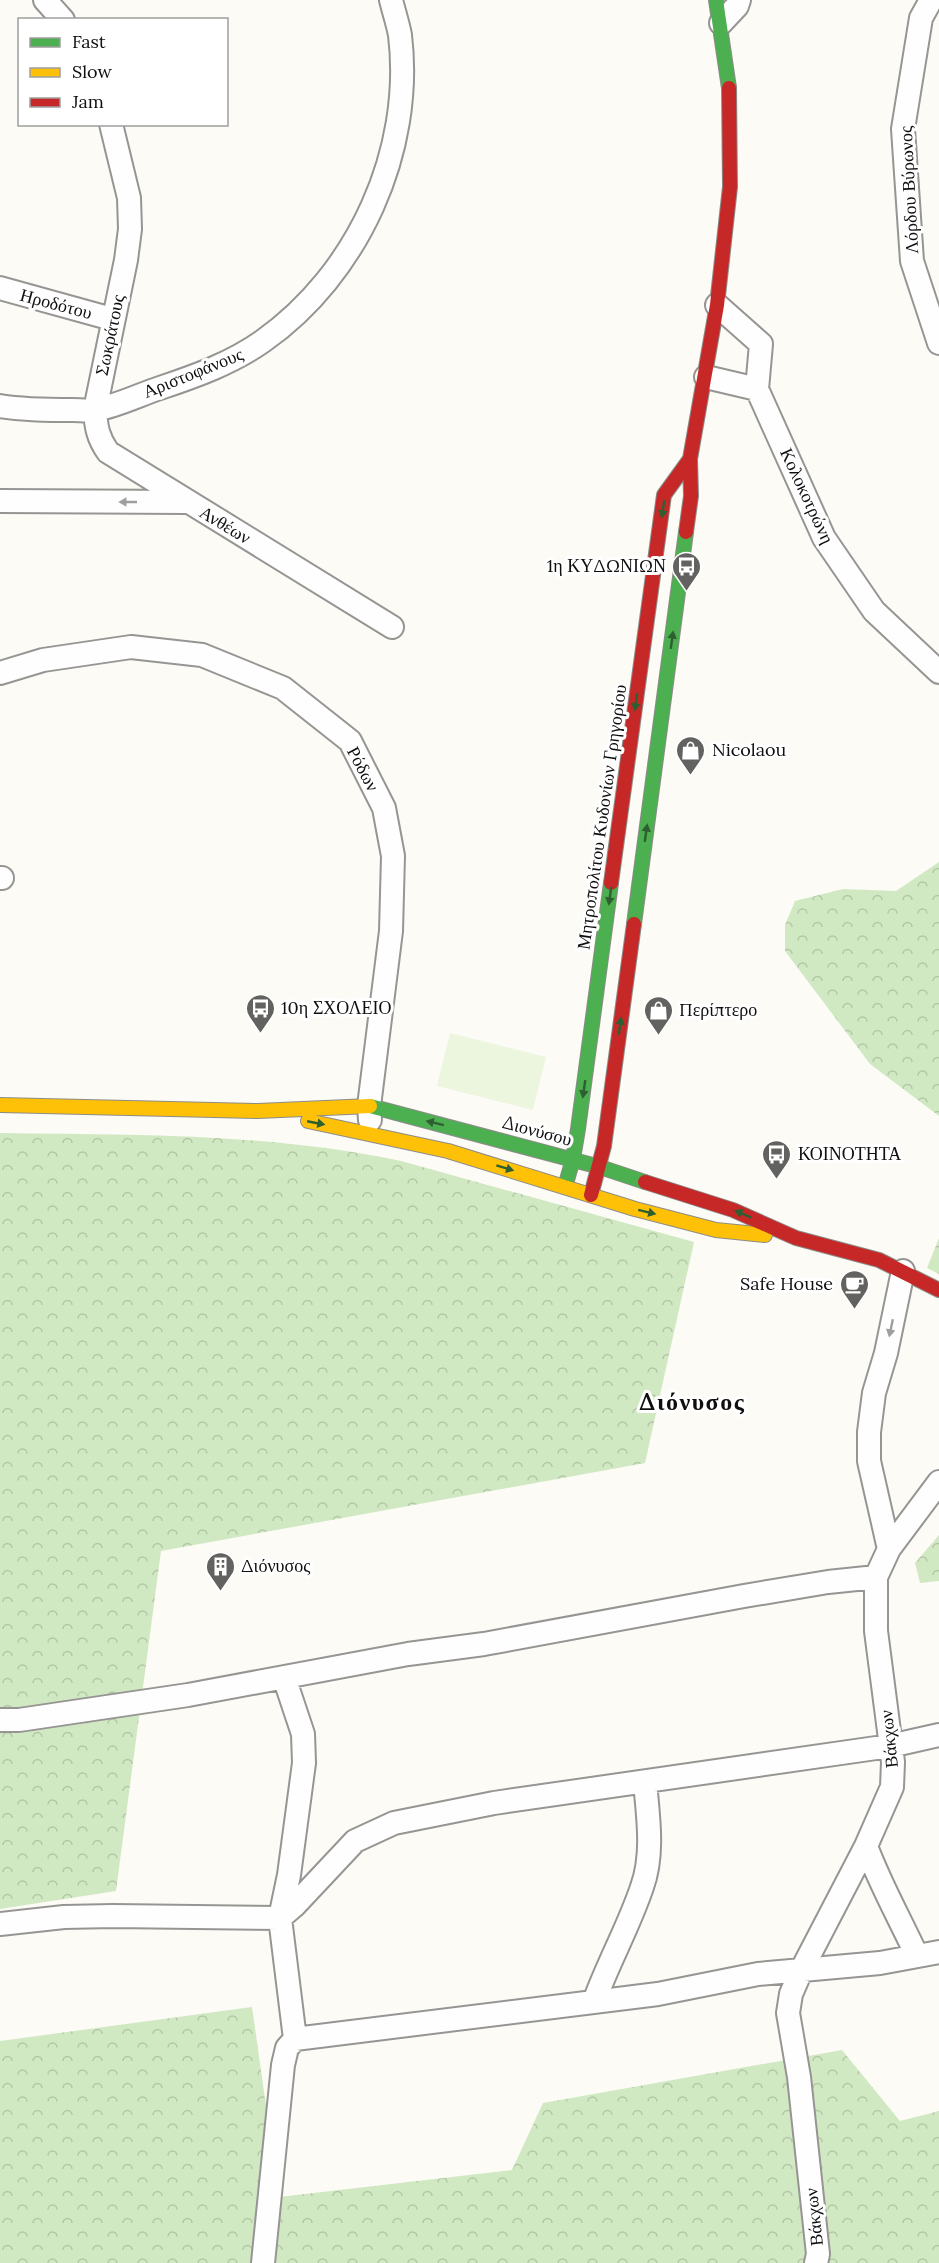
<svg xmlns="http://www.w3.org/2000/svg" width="939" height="2263" viewBox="0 0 939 2263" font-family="Lora,serif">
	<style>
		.forest { fill: url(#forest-crowns) }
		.pitch { fill: #ecf6df }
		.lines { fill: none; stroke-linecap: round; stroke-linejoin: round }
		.street-casing { stroke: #969593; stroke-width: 26 }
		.fast-casing { stroke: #8c8c89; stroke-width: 16 }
		.slow-casing { stroke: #8c8c89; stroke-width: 16 }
		.jam-casing { stroke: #8c8c89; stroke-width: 16 }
		.street { stroke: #fffefe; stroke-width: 22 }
		.fast { stroke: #4caf50; stroke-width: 14 }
		.slow { stroke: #ffc107; stroke-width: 14 }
		.jam { stroke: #c62828; stroke-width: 14 }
		.oneway { fill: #9f9e9e }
		.oneway2 { fill: #2e5f30 }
		.labels { text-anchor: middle; stroke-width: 6; stroke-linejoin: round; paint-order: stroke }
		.street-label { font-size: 18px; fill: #0f0f0f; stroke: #fff }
		.poi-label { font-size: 18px; fill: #0f0f0f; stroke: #fff; text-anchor: start }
		.district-label { font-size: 24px; font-weight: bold; letter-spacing: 1.5px; fill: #0f0f0f; stroke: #fff }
	</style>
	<defs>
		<pattern id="forest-crowns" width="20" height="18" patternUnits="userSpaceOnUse" patternTransform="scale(1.5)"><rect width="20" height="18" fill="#d1e9c3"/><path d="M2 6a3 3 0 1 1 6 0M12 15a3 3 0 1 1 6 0" fill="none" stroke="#b2c7a6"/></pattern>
	</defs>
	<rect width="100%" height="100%" fill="#fcfbf5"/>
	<path class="forest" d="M939 862V1116L870 1064 785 951V925L795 901 843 889 896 891Z
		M0 1133C134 1135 269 1133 401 1161L694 1242 645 1463 161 1551 116 1891 0 1909Z
		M939 1238V1274L927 1268Z
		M939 1535V1581L920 1583 915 1563Z
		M252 2007 279 2197 512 2170 543 2103 842 2050 900 2121 939 2111V2263H0V2041Z"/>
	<path class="pitch" d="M450 1033 546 1057 533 1110 437 1086Z"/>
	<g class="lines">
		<defs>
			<path id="street" d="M45 0 63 20
				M931 0 921 18 903 129 912 261 939 343
				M721 23 737 6 739 0
				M111 124 129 198 130 229 126 260 95 410C96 427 98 438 108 452L392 627
				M0 288 112 319
				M717 305 761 344 757 389 824 538 874 611 939 672
				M706 377 757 389
				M0 406C25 410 48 410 72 410 80 410 88 411 95 410 117 406 139 395 160 388 196 376 232 363 263 341 358 274 414 151 400 35 398 24 394 12 391 0
				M0 501 187 502
				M0 673 43 660 131 647 202 655 283 688 350 741 384 808 393 856 391 931 369 1106 370 1120
				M0 878H2
				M889 1549 869 1461V1432L874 1393 886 1353 903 1271
				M0 1720H19L188 1695 408 1654 484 1644 744 1596 828 1582 876 1577
				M866 1846C880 1884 900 1919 917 1956
				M0 1924 64 1917 113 1916 280 1918 294 1906 355 1841 394 1823 494 1803 890 1746 939 1735
				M594 2002C608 1963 629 1926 642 1887 654 1854 648 1816 645 1782
				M295 2039 658 1994 758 1974 880 1963 939 1952
				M263 2263 283 2065 287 2048 295 2039 280 1918 289 1875 304 1763 303 1734 284 1677
				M816 2263 818 2254 799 2077 788 2013 791 1994 801 1971 866 1846 892 1787 893 1762 876 1631V1577L889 1549 939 1482"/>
			<path id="fast" d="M716 0 729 88
				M634 924 686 532
				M370 1106 600 1167 645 1182
				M565 1187 573 1159 578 1129 611 883"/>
			<path id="slow" d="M0 1105 258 1111 370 1106
				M308 1121 448 1151 635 1209 716 1230 765 1235"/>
			<path id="jam" d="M686 532 691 496 690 459 717 305 730 187 729 88
				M611 883 664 495 690 459
				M645 1182 733 1210 796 1238 879 1260 939 1290
				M591 1195 604 1146 634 924"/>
		</defs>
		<use href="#street" class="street-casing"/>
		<use href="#fast" class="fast-casing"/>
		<use href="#slow" class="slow-casing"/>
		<use href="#jam" class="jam-casing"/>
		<use href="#street" class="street"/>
		<use href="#fast" class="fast"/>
		<use href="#slow" class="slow"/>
		<use href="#jam" class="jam"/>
	</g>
	<defs><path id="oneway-solid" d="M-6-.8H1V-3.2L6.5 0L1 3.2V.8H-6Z" transform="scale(1.5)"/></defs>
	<g class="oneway">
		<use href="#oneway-solid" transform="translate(128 502) rotate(-180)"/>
		<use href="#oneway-solid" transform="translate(891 1328) rotate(102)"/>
	</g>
	<g class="oneway2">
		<use href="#oneway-solid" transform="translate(663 509) rotate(98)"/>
		<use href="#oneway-solid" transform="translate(672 640) rotate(-82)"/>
		<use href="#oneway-solid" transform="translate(636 702) rotate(98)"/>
		<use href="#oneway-solid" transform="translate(646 833) rotate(-82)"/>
		<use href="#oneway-solid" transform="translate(610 896) rotate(98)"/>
		<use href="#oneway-solid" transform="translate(620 1026) rotate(-82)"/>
		<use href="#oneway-solid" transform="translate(584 1089) rotate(98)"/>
		<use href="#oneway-solid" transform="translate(316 1123) rotate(11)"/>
		<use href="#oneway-solid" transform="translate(435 1123) rotate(-166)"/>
		<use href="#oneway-solid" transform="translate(505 1168) rotate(17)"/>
		<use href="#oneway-solid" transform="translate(647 1212) rotate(14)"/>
		<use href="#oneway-solid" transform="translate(743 1214) rotate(-156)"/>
	</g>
	<defs>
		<symbol id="bus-pin" viewBox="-11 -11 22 30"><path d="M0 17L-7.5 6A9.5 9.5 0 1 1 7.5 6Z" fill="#626260" stroke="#fff"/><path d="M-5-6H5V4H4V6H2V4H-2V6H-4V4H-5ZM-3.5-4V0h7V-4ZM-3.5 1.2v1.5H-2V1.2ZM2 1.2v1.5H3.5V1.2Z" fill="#fff"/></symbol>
		<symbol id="shop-pin" viewBox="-11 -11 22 30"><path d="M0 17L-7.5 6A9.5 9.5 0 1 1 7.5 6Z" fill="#626260" stroke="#fff"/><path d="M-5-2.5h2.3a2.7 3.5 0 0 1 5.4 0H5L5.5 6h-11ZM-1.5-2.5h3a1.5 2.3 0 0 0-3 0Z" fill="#fff"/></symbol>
		<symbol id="cafe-pin" viewBox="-11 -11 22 30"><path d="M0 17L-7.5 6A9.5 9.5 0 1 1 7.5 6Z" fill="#626260" stroke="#fff"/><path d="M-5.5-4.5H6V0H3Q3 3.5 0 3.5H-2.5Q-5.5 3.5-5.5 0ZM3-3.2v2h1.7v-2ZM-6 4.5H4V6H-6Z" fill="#fff"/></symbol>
		<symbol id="building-pin" viewBox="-11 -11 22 30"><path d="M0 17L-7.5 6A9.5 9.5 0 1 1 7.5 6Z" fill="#626260" stroke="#fff"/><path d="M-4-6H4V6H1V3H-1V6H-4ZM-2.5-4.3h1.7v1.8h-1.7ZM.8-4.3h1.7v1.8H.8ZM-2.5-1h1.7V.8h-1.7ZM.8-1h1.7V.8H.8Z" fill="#fff"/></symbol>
	</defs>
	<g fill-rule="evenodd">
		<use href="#bus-pin" x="670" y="550" width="33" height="45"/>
		<use href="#shop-pin" x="674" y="734" width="33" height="45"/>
		<use href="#bus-pin" x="244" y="992" width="33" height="45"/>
		<use href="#shop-pin" x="642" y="994" width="33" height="45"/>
		<use href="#bus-pin" x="760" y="1138" width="33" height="45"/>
		<use href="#cafe-pin" x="838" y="1268" width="33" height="45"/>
		<use href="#building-pin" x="204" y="1550" width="33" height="45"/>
	</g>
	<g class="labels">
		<g class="street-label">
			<text transform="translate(909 190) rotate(-93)" y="6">Λόρδου Βύρωνος</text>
			<text transform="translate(56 304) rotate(15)" y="6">Ηροδότου</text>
			<text transform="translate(110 335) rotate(-78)" y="6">Σωκράτους</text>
			<text transform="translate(193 373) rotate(-22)" y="6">Αριστοφάνους</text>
			<text transform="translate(807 496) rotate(65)" y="6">Κολοκοτρώνη</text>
			<text transform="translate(225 525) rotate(31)" y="6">Ανθέων</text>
			<text transform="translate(363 769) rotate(62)" y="6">Ρόδων</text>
			<text transform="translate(602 817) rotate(-82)" y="6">Μητροπολίτου Κυδονίων Γρηγορίου</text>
			<text transform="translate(537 1131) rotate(15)" y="6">Διονύσου</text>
			<text transform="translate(889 1739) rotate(-96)" y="6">Βάκχων</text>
			<text transform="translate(814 2217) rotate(-96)" y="6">Βάκχων</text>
		</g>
		<g class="poi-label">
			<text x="666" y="572" text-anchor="end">1η ΚΥΔΩΝΙΩΝ</text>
			<text x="712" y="756">Nicolaou</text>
			<text x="281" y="1014">10η ΣΧΟΛΕΙΟ</text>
			<text x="679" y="1016">Περίπτερο</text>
			<text x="798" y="1160">ΚΟΙΝΟΤΗΤΑ</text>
			<text x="833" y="1290" text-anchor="end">Safe House</text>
			<text x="241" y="1572">Διόνυσος</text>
		</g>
		<g class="district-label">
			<text x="692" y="1410">Διόνυσος</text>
		</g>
	</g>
	<rect x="18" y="18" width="210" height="108" fill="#ffffff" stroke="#9f9f9f" stroke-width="1.5"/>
	<rect x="30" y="38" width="30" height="9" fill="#4caf50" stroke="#9f9f9f" stroke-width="1.5"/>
	<text x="72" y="48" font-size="18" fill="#0f0f0f">Fast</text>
	<rect x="30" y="68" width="30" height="9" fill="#ffc107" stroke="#9f9f9f" stroke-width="1.5"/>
	<text x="72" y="78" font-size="18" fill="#0f0f0f">Slow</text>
	<rect x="30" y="98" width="30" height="9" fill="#c62828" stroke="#9f9f9f" stroke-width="1.5"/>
	<text x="72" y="108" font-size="18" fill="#0f0f0f">Jam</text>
</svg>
